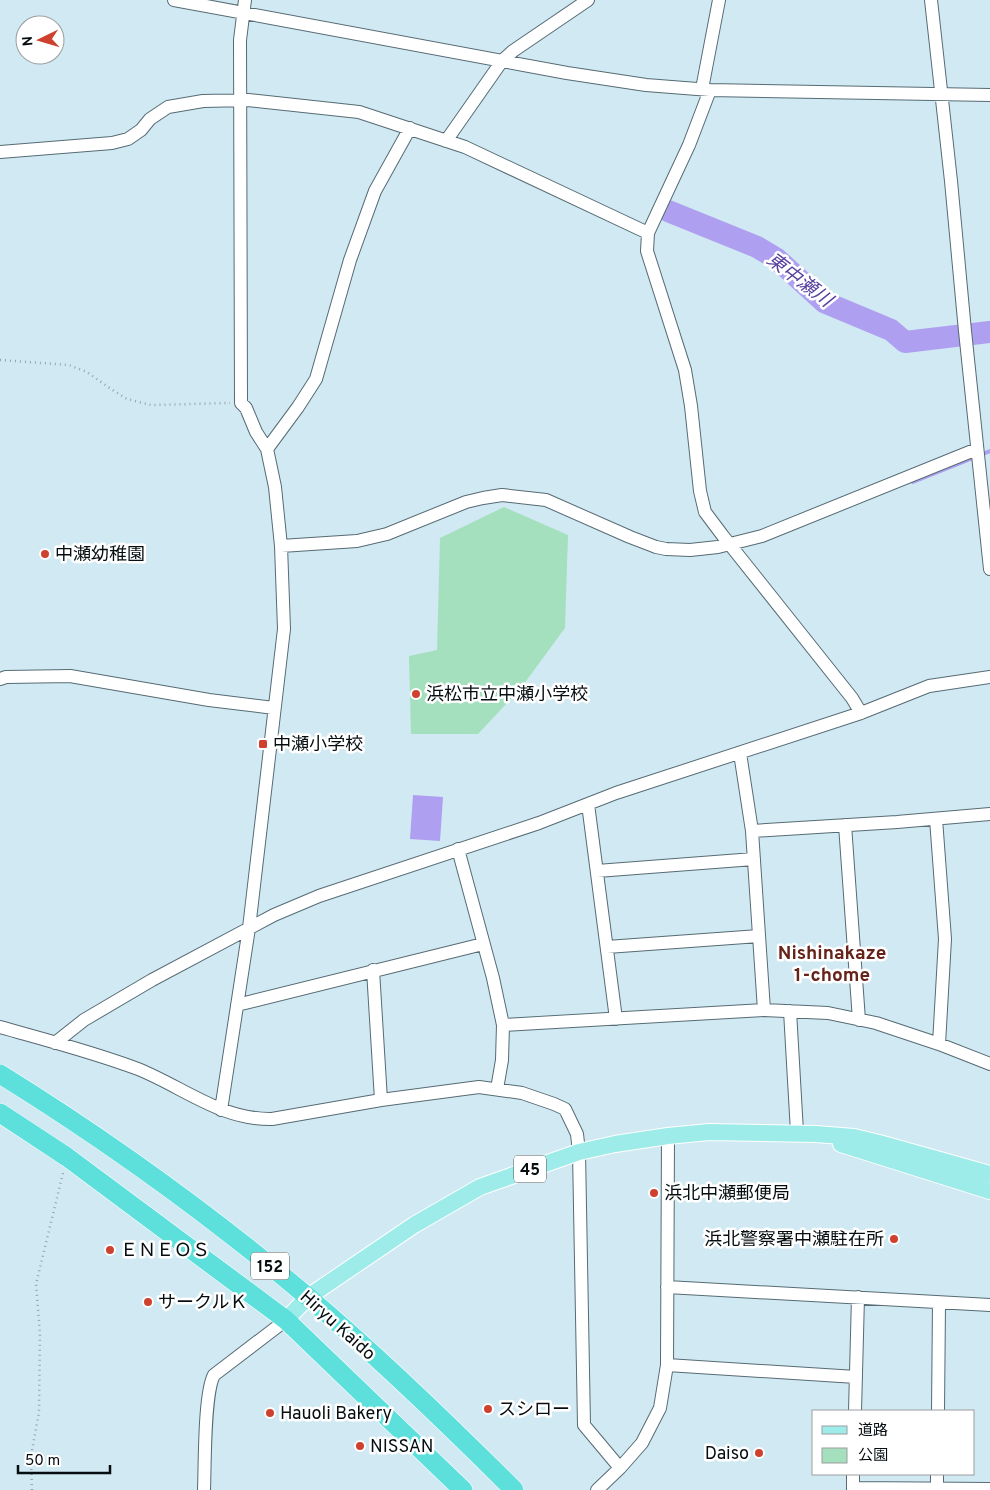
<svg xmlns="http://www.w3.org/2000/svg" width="990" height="1490" viewBox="0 0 990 1490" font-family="Overpass,'Noto Sans JP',sans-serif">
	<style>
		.green { fill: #a4e0be }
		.water { fill: #ae9ff0 }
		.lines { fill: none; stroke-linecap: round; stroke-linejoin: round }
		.stream { stroke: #ae9ff0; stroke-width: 4 }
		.river { stroke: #ae9ff0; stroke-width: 22 }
		.minor-casing { stroke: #566b74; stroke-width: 14 }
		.major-casing { stroke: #fff; stroke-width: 18 }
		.highway-casing { stroke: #fff; stroke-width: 20 }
		.path { stroke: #93a6ae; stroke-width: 2.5; stroke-dasharray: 1 4; stroke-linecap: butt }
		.minor { stroke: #fff; stroke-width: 12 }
		.major { stroke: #9eece9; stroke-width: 16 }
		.highway { stroke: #5de0db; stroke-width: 19 }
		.poi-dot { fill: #cd412e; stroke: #fff; stroke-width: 2 }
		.labels { text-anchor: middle; stroke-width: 5; stroke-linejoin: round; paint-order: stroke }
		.shield { fill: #fff; stroke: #515658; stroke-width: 1 }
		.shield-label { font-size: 16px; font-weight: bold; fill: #060d10 }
		.poi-label { font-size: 18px; fill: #060d10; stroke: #fff; text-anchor: start }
		.street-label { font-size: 18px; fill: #060d10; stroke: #fff }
		.water-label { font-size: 19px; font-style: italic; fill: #59419f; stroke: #fff }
		.neighbourhood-label { font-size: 19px; font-weight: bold; fill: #662319; stroke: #fff }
	</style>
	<rect width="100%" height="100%" fill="#d1e9f3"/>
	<path class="green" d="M504 507 568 535 565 628 521 688 478 734H411L409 656 437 650 440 538Z"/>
	<path class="water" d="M413 795 443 797 440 841 410 839Z"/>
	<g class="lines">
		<path class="stream" d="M913 482 990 451"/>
		<path class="river" d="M668 211 757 247 777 259 824 302 891 330 905 342 990 332"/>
		<defs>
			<path id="minor" d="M174 0 567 73 646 85 710 90 990 95
				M931 0 951 181 965 331 990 569
				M702 89 719 0
				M710 90 689 145 648 233 647 251 685 370 691 406 700 491 705 512 723 536 852 698 861 713
				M446 141 502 61 513 51 588 0
				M0 152 112 143 128 139 141 130 150 119 168 107 203 101 248 100 359 112 465 147 648 233
				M267 449 298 407 316 379 350 260 375 191 410 128
				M281 546 357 541 387 534 466 502 483 498 502 495 546 500 630 537 656 547 666 549 690 550 718 547 762 536 977 449
				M0 679 6 677 70 676 209 700 274 708
				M740 753 752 831 764 1010
				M588 804 616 1019
				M936 819 945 939 939 1044
				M845 825 859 1020
				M752 831 897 822 990 814
				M458 849 493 978 503 1025 502 1060 497 1089
				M597 871 754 859
				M607 947 759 936
				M373 970 381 1100
				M237 1005 483 944
				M790 1011 797 1132
				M503 1025 764 1010 828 1013 876 1023 939 1044 990 1064
				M0 1027C46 1040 93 1052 138 1069 183 1087 221 1120 272 1119L381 1100 479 1087 522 1093 554 1104 565 1109 577 1134 579 1152 584 1425 620 1468 597 1490
				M55 1043 84 1020 152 980 274 915 319 896 539 823 616 793 861 713 929 686 990 677
				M221 1110 249 928 284 629 281 546 275 487 267 449 256 432 246 408 241 403 240 40 245 0
				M667 1287 990 1305
				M667 1365 856 1377
				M855 1411 858 1297
				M938 1411 939 1303
				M620 1468 642 1443 660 1408 667 1365 668 1136
				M853 1488 990 1489
				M937 1488V1474
				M204 1490C205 1466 204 1393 214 1375L286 1320
				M853 1490V1474"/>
			<path id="major" d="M841 1144 990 1191
				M286 1320 308 1297 414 1225 480 1187 579 1152 615 1144 668 1136 709 1132 816 1134 854 1137 879 1143 990 1174"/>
			<path id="highway" d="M0 1074C108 1141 212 1216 309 1298 381 1359 448 1424 514 1490
				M0 1113 67 1157 286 1320 463 1490"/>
		</defs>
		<use href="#minor" class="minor-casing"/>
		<use href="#major" class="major-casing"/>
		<use href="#highway" class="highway-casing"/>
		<path class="path" d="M0 360 69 365 87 372 111 389 127 399 151 405 230 403
			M32 1490 31 1456 39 1412 40 1334 36 1284 63 1173"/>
		<use href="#minor" class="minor"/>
		<use href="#major" class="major"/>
		<use href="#highway" class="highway"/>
	</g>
	<g class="poi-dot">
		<circle cx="45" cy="554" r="5"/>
		<circle cx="416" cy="694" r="5"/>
		<rect x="258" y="739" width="10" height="10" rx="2.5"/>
		<circle cx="654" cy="1193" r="5"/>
		<circle cx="894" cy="1239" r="5"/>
		<circle cx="110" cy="1250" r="5"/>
		<circle cx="148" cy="1302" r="5"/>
		<circle cx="488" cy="1409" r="5"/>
		<circle cx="270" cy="1413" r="5"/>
		<circle cx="360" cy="1446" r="5"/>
		<circle cx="759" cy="1453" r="5"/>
	</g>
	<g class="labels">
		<g class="shield">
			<rect x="514" y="1155.5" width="32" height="27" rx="4"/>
			<rect x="251" y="1252.5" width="38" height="27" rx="4"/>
		</g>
		<g class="shield-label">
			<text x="530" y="1175">45</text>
			<text x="270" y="1272">152</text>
		</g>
		<g class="poi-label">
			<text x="55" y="560">中瀬幼稚園</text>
			<text x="426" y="700">浜松市立中瀬小学校</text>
			<text x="273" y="750">中瀬小学校</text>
			<text x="664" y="1199">浜北中瀬郵便局</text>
			<text x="884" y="1245" text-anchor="end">浜北警察署中瀬駐在所</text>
			<text x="120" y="1256">ＥＮＥＯＳ</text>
			<text x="158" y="1308">サークルＫ</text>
			<text x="498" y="1415">スシロー</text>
			<text x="280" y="1419">Hauoli Bakery</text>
			<text x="370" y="1452">NISSAN</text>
			<text x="749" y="1459" text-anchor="end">Daiso</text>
		</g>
		<g class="street-label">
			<text transform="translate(338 1325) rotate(42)" y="6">Hiryu Kaido</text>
		</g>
		<g class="water-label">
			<text transform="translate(800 279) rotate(37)" y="7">東中瀬川</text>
		</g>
		<g class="neighbourhood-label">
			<text x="832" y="959">Nishinakaze<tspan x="832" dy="22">1-chome</tspan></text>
		</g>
	</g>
	<rect x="812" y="1410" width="162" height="65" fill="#ffffff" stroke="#9b9e9f"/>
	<rect x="822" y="1426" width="25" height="8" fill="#9eece9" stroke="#9b9e9f"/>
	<text x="858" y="1435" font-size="15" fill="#060d10">道路</text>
	<rect x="822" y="1448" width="25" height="15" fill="#a4e0be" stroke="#9b9e9f"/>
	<text x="858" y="1460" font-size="15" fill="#060d10">公園</text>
	<g transform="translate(40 40) rotate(265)"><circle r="24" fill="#ffffff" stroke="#9b9e9f"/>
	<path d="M0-4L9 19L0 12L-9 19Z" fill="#cd412e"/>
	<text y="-8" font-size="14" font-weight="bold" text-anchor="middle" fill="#060d10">N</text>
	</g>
	<path d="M18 1465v8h92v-8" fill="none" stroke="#060d10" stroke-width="2.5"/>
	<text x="25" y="1465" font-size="15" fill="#060d10" stroke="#ffffff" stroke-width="4" paint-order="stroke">50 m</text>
</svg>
